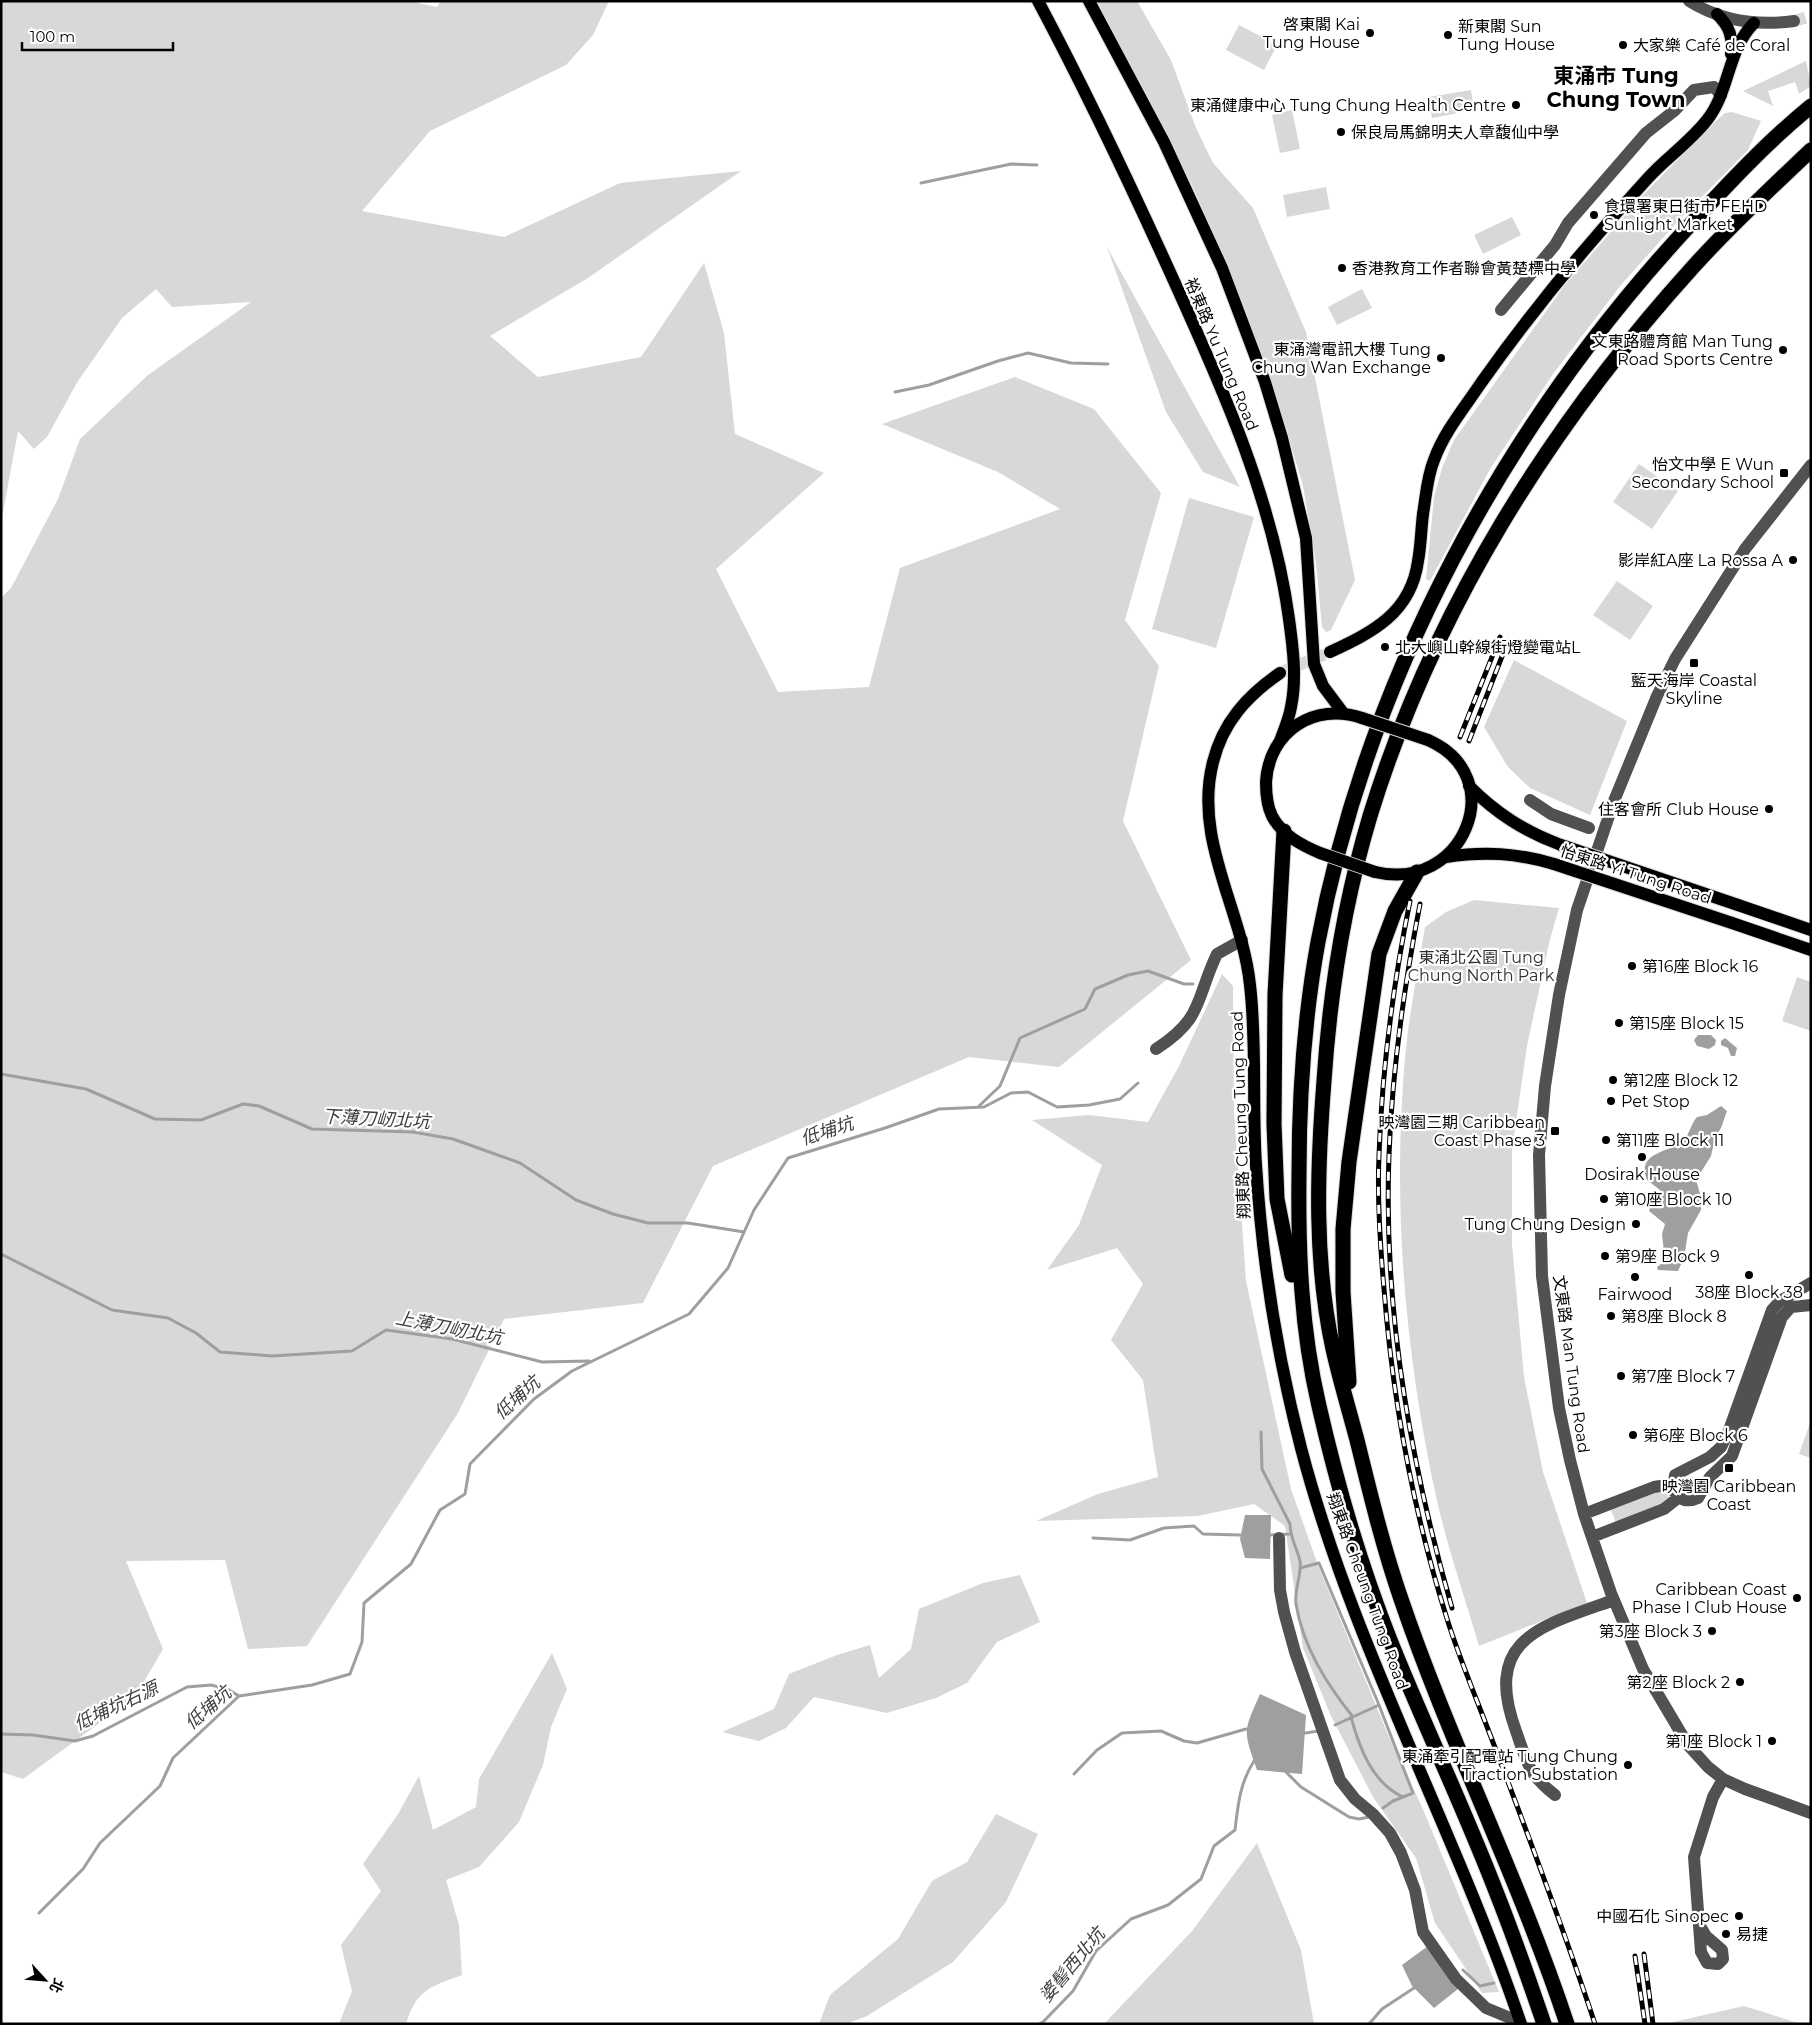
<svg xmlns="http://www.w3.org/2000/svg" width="1812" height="2025" viewBox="0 0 1812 2025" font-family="Montserrat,'Noto Sans TC',sans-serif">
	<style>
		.green { fill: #d8d8d8 }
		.water { fill: #9f9f9f }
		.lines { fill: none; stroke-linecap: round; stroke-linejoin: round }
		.stream { stroke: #9f9f9f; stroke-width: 3 }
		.minor-tunnel { stroke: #d9d9d9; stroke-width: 12; stroke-dasharray: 12 6; stroke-linecap: butt }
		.major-tunnel { stroke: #d9d9d9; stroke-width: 12; stroke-dasharray: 12 6; stroke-linecap: butt }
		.major-casing { stroke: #dbdbdb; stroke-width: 14 }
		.highway-casing { stroke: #dbdbdb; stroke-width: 17 }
		.minor { stroke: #515151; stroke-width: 12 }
		.major { stroke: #000; stroke-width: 12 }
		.highway { stroke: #000; stroke-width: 15 }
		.rail-casing { stroke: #000; stroke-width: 5 }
		.rail { stroke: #fff; stroke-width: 3; stroke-dasharray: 9; stroke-linecap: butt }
		.major-bridge-casing { stroke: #dbdbdb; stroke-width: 14; stroke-linecap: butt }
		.major-bridge { stroke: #000; stroke-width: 12 }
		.poi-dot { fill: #000; stroke: #fff; stroke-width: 2 }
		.labels { text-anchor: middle; stroke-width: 4.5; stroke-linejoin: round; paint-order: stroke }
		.poi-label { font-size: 16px; fill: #000; stroke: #fff; text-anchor: start }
		.street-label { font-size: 16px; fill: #000; stroke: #fff }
		.park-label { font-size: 16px; fill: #2f2f2f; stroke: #fff }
		.water-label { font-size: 18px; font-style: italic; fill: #404040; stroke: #fff }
		.district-label { font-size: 21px; font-weight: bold; fill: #000; stroke: #fff }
	</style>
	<rect width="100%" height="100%" fill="#fff"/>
	<path class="green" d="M1 1H409L437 7 441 1H609L593 35 566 65 430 131 362 211 504 237 620 183 741 171 588 278 490 336 538 377 641 357 704 263 724 333 735 434 824 473 716 569 778 692 869 687 900 568 1060 509 998 472 882 424 1015 377 1094 409 1161 493 1125 620 1159 666 1123 821 1191 960 1059 1067 969 1057 713 1166 643 1303 504 1319 458 1413 307 1646 248 1649 225 1560 126 1561 163 1649 135 1697 23 1779 1 1772V598L11 588 58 499 80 439 148 375 251 302 172 307 156 289 122 318 78 381 47 437 34 449 18 431 1 523Z
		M1097 1H1137L1171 60 1196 128 1213 163 1253 208 1306 332 1355 580 1331 630 1326 632 1322 627 1316 563 1303 486 1280 408 1236 290 1193 187Z
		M1239 25 1277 45 1264 70 1226 50Z
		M1806 61 1811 86 1799 94 1795 82 1768 91 1773 106 1743 91Z
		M1471 90 1474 110 1432 118 1429 97Z
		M1292 110 1300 149 1280 153 1272 115Z
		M1732 112 1761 121 1748 150 1678 221 1621 285 1553 374 1490 469 1430 581 1426 579 1434 497 1442 468 1454 440 1564 286 1640 198 1716 121 1725 113Z
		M1326 187 1330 209 1287 217 1283 195Z
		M1512 217 1521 235 1483 254 1474 235Z
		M1107 247 1240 487 1203 472 1166 412Z
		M1362 289 1372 308 1337 325 1328 307Z
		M1639 464 1678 491 1652 529 1613 502Z
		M1189 498 1254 517 1216 648 1152 629Z
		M1617 581 1653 606 1630 640 1593 615Z
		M1514 660 1627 721 1590 815 1530 788 1508 767 1484 727Z
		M1474 900 1559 908 1550 939 1527 1046 1512 1149V1244L1524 1377 1543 1472 1587 1603 1479 1646C1465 1598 1448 1549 1437 1501 1405 1355 1392 1206 1405 1058 1409 1014 1418 970 1425 927L1446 912Z
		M1222 974 1233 986 1234 1112 1246 1281 1291 1489 1319 1568 1389 1737 1422 1807 1499 1992 1482 1993 1435 1923 1416 1858 1373 1797 1331 1716 1303 1648 1285 1526 1254 1504 1198 1516 1036 1521 1098 1494 1158 1477 1143 1380 1111 1340 1143 1284 1117 1248 1047 1270 1079 1225 1102 1165 1032 1120 1089 1115 1148 1122 1179 1066Z
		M1797 977 1811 982V1031L1782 1021Z
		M1811 1420V1458L1799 1454Z
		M1681 1484a8 8 0 1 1 16 0a8 8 0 1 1-16 0Z
		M1657 1492 1667 1493 1669 1496 1661 1504 1616 1523 1611 1510Z
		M1020 1575 1040 1622 997 1642 967 1683 936 1698 887 1713 814 1697 786 1728 759 1741 722 1732 774 1709 789 1674 837 1655 870 1645 879 1678 911 1649 919 1609 983 1583Z
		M552 1653 567 1689 551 1727 543 1765 519 1822 479 1867 446 1880 459 1925 462 1975C430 1987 417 1989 406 2024H339L352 1991 341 1945 381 1891 363 1864 398 1814 419 1776 433 1830 476 1807 479 1779Z
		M996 1814 1038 1834 1006 1902 953 1962 867 2016 846 2024H819L830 1995 898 1939 932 1881 967 1862Z
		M1257 1843 1301 1950 1314 2024H1104L1192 1931Z
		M1744 2006 1801 2024H1669V2023Z"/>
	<path class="water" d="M1698 1035H1711L1716 1040 1715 1045 1709 1049 1697 1046 1694 1040Z
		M1725 1038 1737 1048 1735 1056H1731L1728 1048 1721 1045V1041Z
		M1721 1106 1727 1111 1721 1128 1715 1138 1711 1156 1696 1180 1701 1197V1210L1688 1233 1684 1258 1678 1271 1658 1270 1657 1267 1665 1261 1662 1234 1665 1224 1649 1211 1653 1201 1659 1198 1660 1190 1647 1180C1635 1152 1671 1152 1683 1141 1689 1135 1691 1124 1697 1117L1707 1115Z
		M1245 1515H1271L1270 1559 1245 1558 1240 1539Z
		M1260 1694 1306 1715 1302 1774 1257 1770C1243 1730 1243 1733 1260 1694Z
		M1428 1946 1458 1989 1434 2008 1412 1986 1402 1965Z"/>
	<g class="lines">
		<path class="stream" d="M921 183 1011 164 1037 165
			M895 392 929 385 998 361 1028 353 1071 363 1108 364
			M1 1074 86 1089 155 1119 201 1120 243 1104 259 1106 312 1129 413 1132 453 1139 520 1163 576 1200 613 1214 648 1223H688L744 1232
			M978 1107 1000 1086 1020 1038 1085 1009 1095 989 1128 975 1148 971 1184 984H1193
			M1 1254 112 1310 168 1318 196 1333 220 1352 272 1356 352 1351 386 1330 452 1339 542 1362 589 1361
			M1261 1432 1262 1469 1290 1524C1290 1538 1297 1548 1300 1561 1302 1574 1294 1590 1296 1604 1303 1647 1326 1683 1353 1717
			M1271 1535 1290 1534
			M1093 1538 1130 1540 1164 1528 1194 1526 1203 1534 1240 1535
			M1300 1568 1319 1563 1379 1705 1413 1793 1393 1801 1383 1808
			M1351 1717C1359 1747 1372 1783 1403 1797
			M1335 1725 1379 1705
			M1305 1733 1319 1731
			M1 1734 33 1735 75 1741 93 1736 187 1687 211 1685 229 1690 239 1696
			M1286 1772 1301 1787 1349 1817 1359 1819 1369 1817
			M1074 1774 1097 1750 1122 1733 1161 1731 1184 1741 1197 1743 1246 1729
			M39 1913 83 1869 100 1843 160 1786 173 1758 239 1696 312 1685 350 1674 362 1642 364 1603 411 1564 440 1510 465 1494 470 1464 534 1399 572 1371 689 1314 728 1268 754 1210 788 1158 885 1128 939 1109 984 1107 1011 1093 1028 1092 1057 1107 1089 1105 1120 1099 1138 1083
			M1463 1970 1480 1986 1494 1983
			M1039 2024 1043 2022 1073 1991 1096 1951 1131 1919 1168 1905 1201 1879 1214 1846 1235 1830C1238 1804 1240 1783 1254 1761
			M1369 2024 1382 2009 1414 1988"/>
		<path class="minor-tunnel" d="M1794 21 1811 16"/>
		<path class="major-tunnel" d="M1280 673 1330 652"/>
		<defs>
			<path id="major" d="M1038 1C1087 93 1131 186 1174 281 1223 389 1273 501 1289 619 1293 648 1297 678 1291 707 1289 719 1284 730 1280 741
				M1089 1 1164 142 1222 268 1265 382 1282 438 1306 538 1314 664 1323 686 1344 714
				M1717 14C1730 27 1733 37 1731 54
				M1330 652C1373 632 1411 613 1418 561 1421 545 1421 530 1423 514 1426 496 1427 477 1434 460 1444 432 1465 407 1481 383 1532 311 1588 243 1648 178 1666 158 1690 142 1707 120 1730 91 1727 50 1754 23
				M1280 673C1247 696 1223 722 1213 762 1193 840 1242 909 1250 985 1257 1045 1252 1105 1256 1165 1262 1260 1277 1355 1301 1448 1353 1647 1455 1829 1521 2024
				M1469 786C1497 814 1524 831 1561 845
				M1320 853C1301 845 1282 835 1272 816 1267 806 1266 793 1266 782 1269 731 1314 702 1362 718
				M1446 857C1484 851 1517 853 1554 864
				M1375 872C1463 893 1512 777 1428 740
				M1738 905 1811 930
				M1732 923 1811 950"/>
			<path id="highway" d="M1284 831 1275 995 1274 1124 1277 1199 1292 1275
				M1349 1382 1343 1292V1229L1349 1162 1379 954 1395 911 1417 872
				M1544 2024C1529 1980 1514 1937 1497 1894 1464 1808 1424 1725 1390 1640 1360 1564 1337 1485 1319 1406 1301 1329 1298 1253 1299 1174 1299 1096 1304 1018 1318 942 1368 675 1506 423 1690 225 1728 184 1767 142 1811 106
				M1567 2024C1519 1879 1450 1743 1401 1599 1383 1547 1370 1493 1357 1440 1349 1410 1340 1380 1333 1349 1314 1262 1317 1170 1324 1081 1330 991 1344 903 1370 816 1433 611 1550 425 1693 267 1730 226 1771 188 1811 150"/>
		</defs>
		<use href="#major" class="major-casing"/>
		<use href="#highway" class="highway-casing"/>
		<path class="minor" d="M1689 1C1721 21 1757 26 1794 21
			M1501 310 1555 245 1568 223 1646 133 1674 111 1694 90 1714 87 1721 95
			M1811 465 1745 549 1675 659 1657 696 1614 801 1577 910 1559 995 1545 1086 1539 1155 1542 1276 1559 1408 1570 1460 1584 1514 1611 1593 1643 1669 1688 1745 1708 1767 1723 1779 1745 1789 1811 1813
			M1530 800 1551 814 1589 828
			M1156 1049C1204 1018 1195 1000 1217 954L1242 940
			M1811 1283 1780 1301 1772 1310 1728 1433 1721 1447 1710 1457 1675 1475 1673 1489C1678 1500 1687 1503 1698 1498L1710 1477 1732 1456 1782 1317 1791 1307 1811 1305
			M1584 1514 1654 1487 1673 1484
			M1592 1537 1664 1509 1679 1497
			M1279 1538 1280 1590 1284 1612 1295 1652 1340 1780 1355 1799 1373 1814 1390 1833 1401 1853 1415 1890 1423 1932 1456 1979 1486 2008 1520 2022
			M1555 1795C1528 1774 1527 1762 1516 1731 1482 1638 1541 1626 1614 1600
			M1700 1926 1706 1936 1722 1950 1723 1959 1718 1964 1707 1963 1701 1952 1694 1857 1713 1797 1723 1779"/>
		<use href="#major" class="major"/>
		<use href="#highway" class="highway"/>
		<defs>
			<path id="rail" d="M1460 737 1500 637
				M1469 741 1508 641
				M1410 901C1393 985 1382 1070 1379 1155 1377 1200 1380 1244 1384 1289 1393 1403 1414 1516 1449 1625 1462 1665 1479 1705 1494 1745 1529 1837 1564 1930 1595 2024
				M1420 904C1404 987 1392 1071 1389 1155 1383 1308 1410 1462 1452 1608
				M1644 1954 1653 2024
				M1635 1956 1645 2024"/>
		</defs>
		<use href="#rail" class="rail-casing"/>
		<use href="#rail" class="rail"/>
		<defs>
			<path id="major-bridge" d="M1362 718 1428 740
				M1561 845 1738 905
				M1320 853 1375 872
				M1554 864 1732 923"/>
		</defs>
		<use href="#major-bridge" class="major-bridge-casing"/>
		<use href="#major-bridge" class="major-bridge"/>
	</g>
	<g class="poi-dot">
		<circle cx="1370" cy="33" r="5"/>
		<circle cx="1448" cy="35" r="5"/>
		<circle cx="1623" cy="45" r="5"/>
		<circle cx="1516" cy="105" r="5"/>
		<circle cx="1341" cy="132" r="5"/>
		<circle cx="1594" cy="215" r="5"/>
		<circle cx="1342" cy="268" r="5"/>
		<circle cx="1783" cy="350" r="5"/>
		<circle cx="1441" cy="358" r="5"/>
		<rect x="1779" y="468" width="10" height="10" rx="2.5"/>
		<circle cx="1793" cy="560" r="5"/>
		<circle cx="1385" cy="647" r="5"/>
		<rect x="1689" y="658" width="10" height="10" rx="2.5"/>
		<circle cx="1769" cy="809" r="5"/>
		<circle cx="1632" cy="966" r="5"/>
		<circle cx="1619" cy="1023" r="5"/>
		<circle cx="1613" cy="1080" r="5"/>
		<circle cx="1611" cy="1101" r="5"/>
		<rect x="1550" y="1126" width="10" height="10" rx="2.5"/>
		<circle cx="1606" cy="1140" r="5"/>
		<circle cx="1642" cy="1157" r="5"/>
		<circle cx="1604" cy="1199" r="5"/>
		<circle cx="1636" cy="1224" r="5"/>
		<circle cx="1605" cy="1256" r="5"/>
		<circle cx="1749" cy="1275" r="5"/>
		<circle cx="1635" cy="1277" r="5"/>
		<circle cx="1611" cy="1316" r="5"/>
		<circle cx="1621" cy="1376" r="5"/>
		<circle cx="1633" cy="1435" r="5"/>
		<rect x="1724" y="1463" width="10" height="10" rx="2.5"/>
		<circle cx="1797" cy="1598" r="5"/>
		<circle cx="1712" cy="1631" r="5"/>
		<circle cx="1740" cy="1682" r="5"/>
		<circle cx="1772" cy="1741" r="5"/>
		<circle cx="1628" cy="1765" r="5"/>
		<circle cx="1739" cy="1916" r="5"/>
		<circle cx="1726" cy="1934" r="5"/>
	</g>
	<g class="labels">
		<g class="poi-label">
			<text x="1360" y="30" text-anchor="end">啓東閣 Kai<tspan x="1360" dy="18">Tung House</tspan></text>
			<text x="1458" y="32">新東閣 Sun<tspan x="1458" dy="18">Tung House</tspan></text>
			<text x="1633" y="51">大家樂 Café de Coral</text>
			<text x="1506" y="111" text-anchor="end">東涌健康中心 Tung Chung Health Centre</text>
			<text x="1351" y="138">保良局馬錦明夫人章馥仙中學</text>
			<text x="1604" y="212">食環署東日街市 FEHD<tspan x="1604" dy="18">Sunlight Market</tspan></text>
			<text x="1352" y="274">香港教育工作者聯會黃楚標中學</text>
			<text x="1773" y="347" text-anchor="end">文東路體育館 Man Tung<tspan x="1773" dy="18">Road Sports Centre</tspan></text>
			<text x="1431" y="355" text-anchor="end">東涌灣電訊大樓 Tung<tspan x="1431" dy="18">Chung Wan Exchange</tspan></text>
			<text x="1774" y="470" text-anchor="end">怡文中學 E Wun<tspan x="1774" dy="18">Secondary School</tspan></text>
			<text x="1783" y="566" text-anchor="end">影岸紅A座 La Rossa A</text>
			<text x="1395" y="653">北大嶼山幹線街燈變電站L</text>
			<text x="1694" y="686" text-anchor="middle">藍天海岸 Coastal<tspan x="1694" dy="18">Skyline</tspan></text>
			<text x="1759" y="815" text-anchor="end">住客會所 Club House</text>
			<text x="1642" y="972">第16座 Block 16</text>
			<text x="1629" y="1029">第15座 Block 15</text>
			<text x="1623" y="1086">第12座 Block 12</text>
			<text x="1621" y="1107">Pet Stop</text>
			<text x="1545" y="1128" text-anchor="end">映灣園三期 Caribbean<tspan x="1545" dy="18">Coast Phase 3</tspan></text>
			<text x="1616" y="1146">第11座 Block 11</text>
			<text x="1642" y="1180" text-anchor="middle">Dosirak House</text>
			<text x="1614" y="1205">第10座 Block 10</text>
			<text x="1626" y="1230" text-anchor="end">Tung Chung Design</text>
			<text x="1615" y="1262">第9座 Block 9</text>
			<text x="1749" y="1298" text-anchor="middle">38座 Block 38</text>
			<text x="1635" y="1300" text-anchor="middle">Fairwood</text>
			<text x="1621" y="1322">第8座 Block 8</text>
			<text x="1631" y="1382">第7座 Block 7</text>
			<text x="1643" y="1441">第6座 Block 6</text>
			<text x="1729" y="1492" text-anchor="middle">映灣園 Caribbean<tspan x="1729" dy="18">Coast</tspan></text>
			<text x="1787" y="1595" text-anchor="end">Caribbean Coast<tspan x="1787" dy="18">Phase I Club House</tspan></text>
			<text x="1702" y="1637" text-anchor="end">第3座 Block 3</text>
			<text x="1730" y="1688" text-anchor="end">第2座 Block 2</text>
			<text x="1762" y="1747" text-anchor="end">第1座 Block 1</text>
			<text x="1618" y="1762" text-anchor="end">東涌牽引配電站 Tung Chung<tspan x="1618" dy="18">Traction Substation</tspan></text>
			<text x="1729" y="1922" text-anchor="end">中國石化 Sinopec</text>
			<text x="1736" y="1940">易捷</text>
		</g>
		<g class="street-label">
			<text transform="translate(1222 354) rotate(67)" y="6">裕東路 Yu Tung Road</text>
			<text transform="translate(1636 874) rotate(18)" y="6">怡東路 Yi Tung Road</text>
			<text transform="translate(1240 1115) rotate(-92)" y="6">翔東路 Cheung Tung Road</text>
			<text transform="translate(1572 1364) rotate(82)" y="6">文東路 Man Tung Road</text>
			<text transform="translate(1368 1591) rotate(70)" y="6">翔東路 Cheung Tung Road</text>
		</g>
		<g class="park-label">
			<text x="1481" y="963">東涌北公園 Tung<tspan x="1481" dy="18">Chung North Park</tspan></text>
		</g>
		<g class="water-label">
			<text transform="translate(376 1119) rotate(3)" y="6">下薄刀屻北坑</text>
			<text transform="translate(827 1131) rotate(-18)" y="6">低埔坑</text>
			<text transform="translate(449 1328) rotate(11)" y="6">上薄刀屻北坑</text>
			<text transform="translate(517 1398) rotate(-42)" y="6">低埔坑</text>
			<text transform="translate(116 1706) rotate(-25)" y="6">低埔坑右源</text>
			<text transform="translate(208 1708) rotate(-41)" y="6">低埔坑</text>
			<text transform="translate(1072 1965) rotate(-50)" y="6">婆髻西北坑</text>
		</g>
		<g class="district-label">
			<text x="1616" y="83">東涌市 Tung<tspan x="1616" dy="24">Chung Town</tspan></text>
		</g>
	</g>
	<rect width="1812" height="2025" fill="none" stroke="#000000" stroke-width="5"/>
	<g transform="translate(45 1980) rotate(116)" stroke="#ffffff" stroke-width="4" paint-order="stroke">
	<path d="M0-4L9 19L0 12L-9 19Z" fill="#000000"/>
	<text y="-8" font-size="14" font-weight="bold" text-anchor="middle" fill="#000000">北</text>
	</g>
	<path d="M22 42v8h151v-8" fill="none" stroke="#000000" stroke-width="2.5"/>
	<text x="30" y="42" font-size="15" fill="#000000" stroke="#ffffff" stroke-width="4" paint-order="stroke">100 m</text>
</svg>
